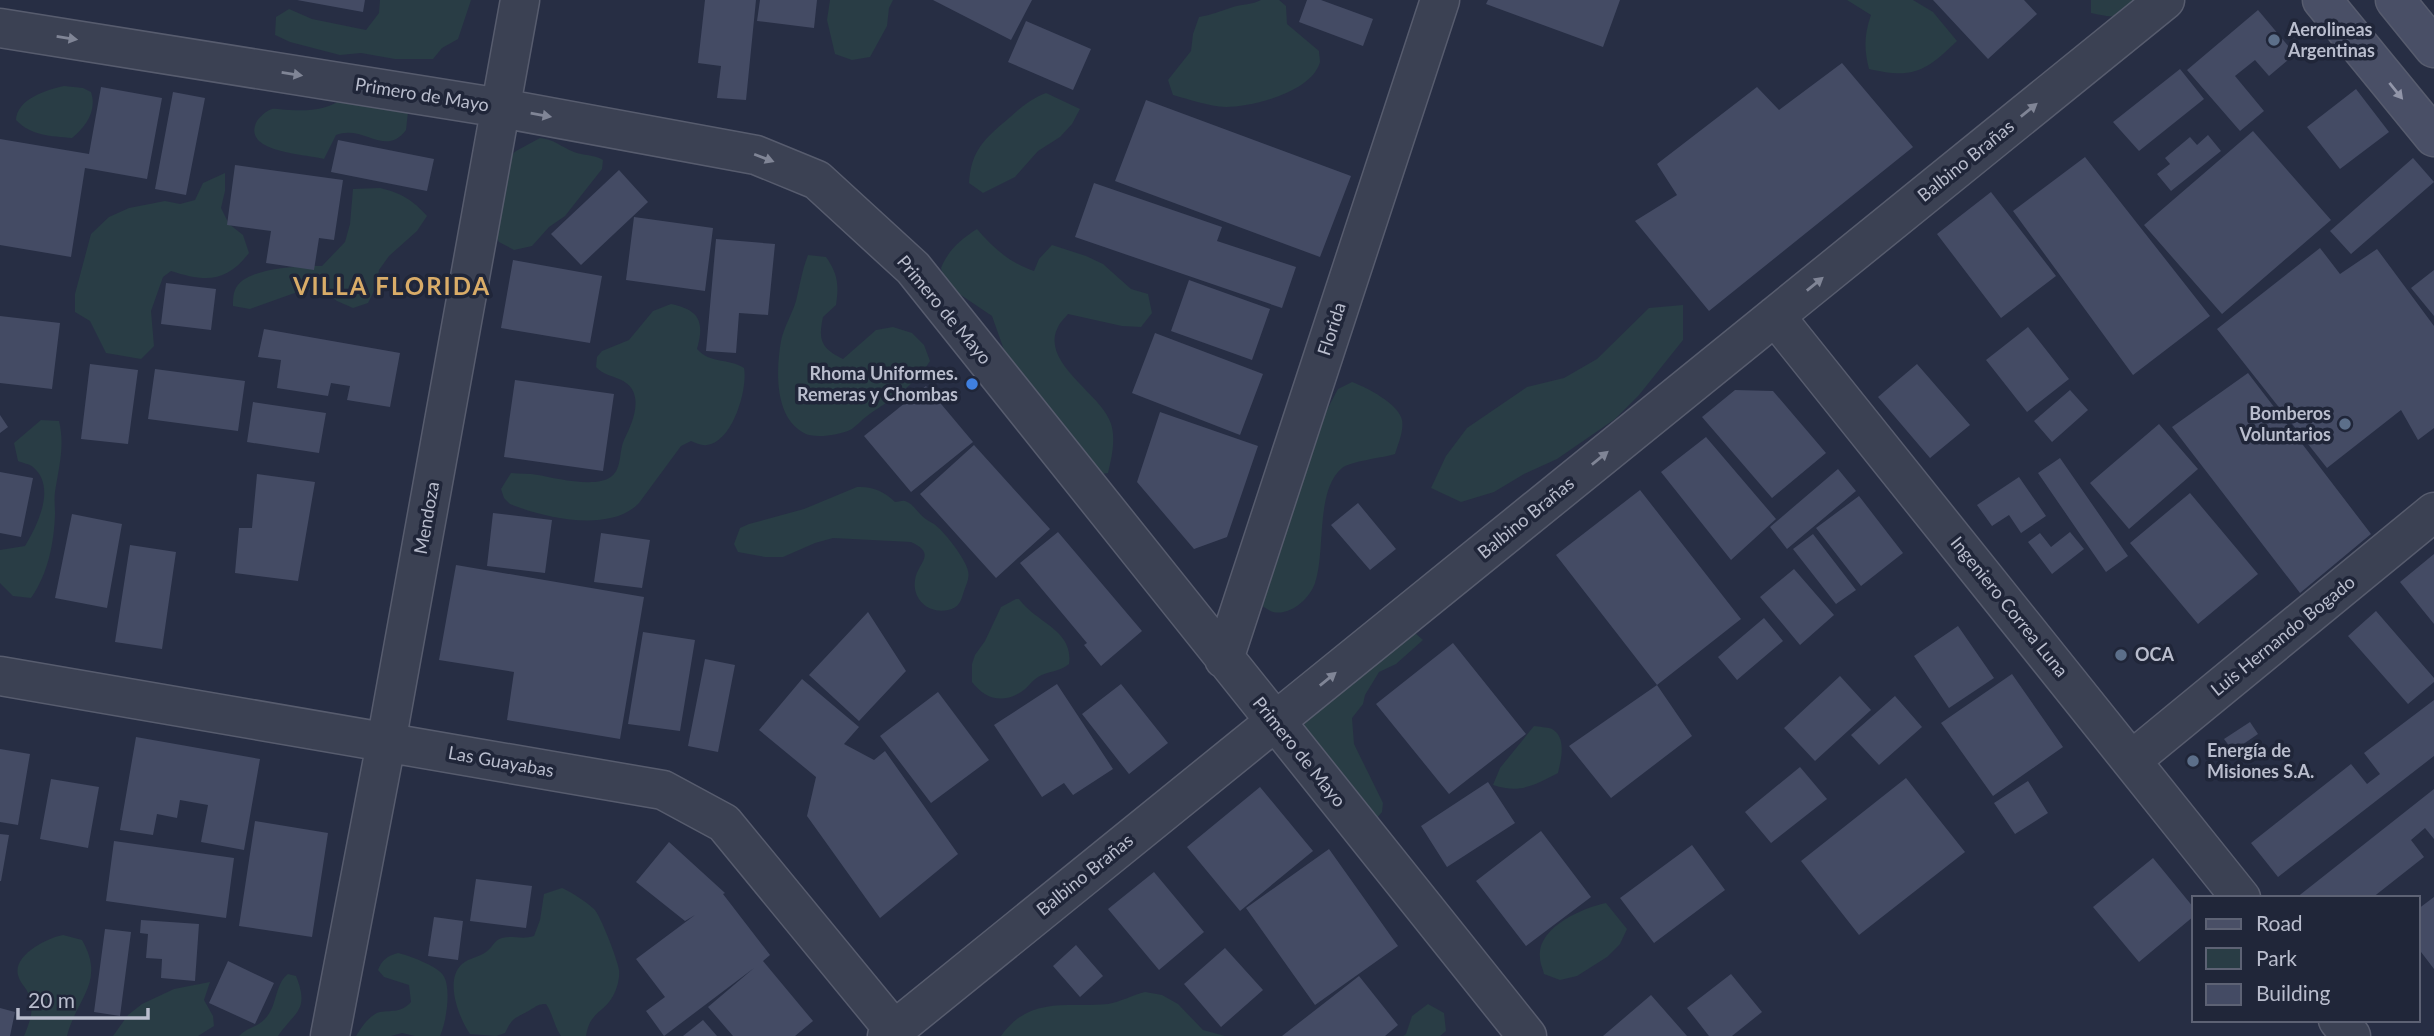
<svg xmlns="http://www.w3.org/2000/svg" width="2434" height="1036" viewBox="0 0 2434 1036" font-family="Lato,sans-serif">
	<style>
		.green { fill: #293d45 }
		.building { fill: #444b64 }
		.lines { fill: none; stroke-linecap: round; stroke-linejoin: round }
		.street-casing { stroke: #575c6e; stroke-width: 41 }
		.secondary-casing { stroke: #575c6e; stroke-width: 41 }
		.street { stroke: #3b4153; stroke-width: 38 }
		.secondary { stroke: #494f66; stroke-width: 38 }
		.oneway { fill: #808596 }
		.oneway2 { fill: #9296a9 }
		.service-dot { fill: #5c6f8a; stroke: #202639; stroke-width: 2.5 }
		.shop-dot { fill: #3f7fe0; stroke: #202639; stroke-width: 2.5 }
		.labels { text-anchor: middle; stroke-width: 7; stroke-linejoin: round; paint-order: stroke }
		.poi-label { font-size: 18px; font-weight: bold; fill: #b9bdcd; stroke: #202639; text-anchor: start }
		.street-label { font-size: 18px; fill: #b9bdcd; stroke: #202639 }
		.district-label { font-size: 24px; font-weight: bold; letter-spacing: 2px; fill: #d9ac68; stroke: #202639 }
	</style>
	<rect width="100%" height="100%" fill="#272e44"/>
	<path class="green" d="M380 0H471L458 39 442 48 433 59H395L361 53 340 55 290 42 275 35 276 17 289 9 312 19 366 30 379 13Z
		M830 0H893L889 8 887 26 870 57 852 60 835 54 827 20Z
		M1261 0H1279L1286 6 1287 24 1319 51C1319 55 1320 58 1320 62 1312 92 1252 107 1226 107 1208 106 1191 100 1173 95L1168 80 1191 51 1193 34 1199 17C1211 15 1221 11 1233 7 1243 4 1252 5 1261 0Z
		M1847 0H1913L1933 12 1957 41C1925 72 1913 79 1869 69 1864 49 1864 35 1871 15Z
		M2091 0H2144C2123 19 2119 19 2091 13Z
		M64 86 83 88 91 92C97 110 87 126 72 138 51 136 31 136 16 120 17 99 46 90 64 86Z
		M1046 93 1080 109 1072 124 1060 137 1038 151 1015 177 983 193 969 183C971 154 981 142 1002 124 1017 111 1028 100 1046 93Z
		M346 97 408 112 406 130C385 158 364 124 336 135L324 159C307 154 243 153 256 123 258 118 267 110 272 109 276 108 284 110 289 110 311 111 327 110 346 97Z
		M540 138C554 139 561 147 574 152 584 156 593 154 603 160L602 169 565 216 549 227 532 246 514 250 499 242 495 234 509 157 516 151Z
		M225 173V191L221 208 229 224 243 235 249 253C226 283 205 282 171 271L163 277 151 311 154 346 141 359 106 353 90 321 75 312V294L91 234 109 217 129 208 165 201 180 204 195 200 203 183Z
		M380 188C401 193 413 200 427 216L417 231 389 256 379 270 376 287 368 303 353 308 337 301 322 290H303L250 309 233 306C233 302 233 294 235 290 244 267 301 266 322 266L345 242 350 224 353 189Z
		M977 229C993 248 1010 263 1034 271L1039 259 1052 245 1086 256 1103 264 1131 289 1148 294 1152 313 1141 327 1122 326 1068 314C1065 318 1060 322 1058 327 1040 361 1097 392 1109 419 1117 435 1112 456 1108 473L1091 476 1009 364 992 316 946 285 941 268C949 249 960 240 977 229Z
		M808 255 826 257C838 274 839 285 836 305L823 317C818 340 821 348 843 359L876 330 893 327 912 333 924 345 930 361C914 387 891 399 867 416 861 420 856 427 850 430 839 435 814 439 804 433 774 417 776 370 781 341 784 327 792 314 796 301 800 285 802 270 808 255Z
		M671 304C699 310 705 321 697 349 710 364 729 358 744 368 748 388 733 442 707 445 702 446 696 443 691 441L681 446 639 503C611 533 544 518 510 504L504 498 501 489 511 473C520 474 529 473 538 475 555 478 597 489 612 476 622 468 619 451 624 440 633 422 647 390 619 379 610 375 604 375 596 367L597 357 602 351 629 340 653 311Z
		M1683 305V340L1639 395 1615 419 1557 459 1524 474 1494 492 1461 502 1431 488 1446 456 1467 428 1527 387 1564 378 1597 359 1649 308Z
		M1352 382C1366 387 1399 404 1402 420 1404 431 1398 444 1395 454 1382 458 1351 461 1342 468 1315 491 1326 551 1315 583 1310 598 1291 616 1273 612 1269 611 1263 606 1259 604L1321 421 1338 389Z
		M41 420 59 421C65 446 59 466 55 492 54 499 55 506 55 514 54 543 48 574 31 598L13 596 0 583V550L25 546C37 526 57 487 33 467 30 464 22 463 18 461L14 443Z
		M857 487C872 486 884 491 895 502 898 502 902 500 905 501 912 503 916 510 921 515 925 519 929 521 934 524 943 530 966 559 968 571 970 578 966 585 964 591 961 601 959 608 948 610 929 614 912 600 915 580 917 563 938 554 911 542L833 538 815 543 783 557H765L738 552 734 544 740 528 749 524 804 509Z
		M1016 599H1019C1036 623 1074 630 1069 664 1060 672 1048 671 1038 677 1031 681 1028 688 1021 692 1002 704 985 699 972 682V664L975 655 985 641 1001 607Z
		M1415 633 1423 640 1396 664 1379 672 1365 695 1363 704 1352 718 1354 744 1383 803 1382 812 1376 819 1304 731 1305 722 1407 635Z
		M1534 726C1539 727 1547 727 1552 729 1567 737 1561 760 1558 773 1534 785 1521 794 1493 785L1500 768Z
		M562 888C573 893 585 901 594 909 600 914 618 961 619 970 620 978 617 989 613 996 604 1013 590 1011 586 1036H561C554 1026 553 1014 546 1004 538 1004 537 1006 530 1010 515 1019 513 1016 505 1033L496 1036 470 1034C459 1018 444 980 462 964 469 958 479 957 486 952 493 947 494 940 502 938 512 935 522 940 534 936L540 920 544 894Z
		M1606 903 1627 929 1620 944 1607 957 1577 976 1560 980 1544 974C1543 969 1540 963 1540 958 1536 928 1582 908 1606 903Z
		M63 935 82 940C106 982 77 997 67 1036H24C31 1019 36 1006 26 989 23 985 19 980 18 975 13 955 47 938 63 935Z
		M398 953C408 955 437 966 443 975 452 988 446 1023 440 1036H415L402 1033 391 1036H356C361 1028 370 1014 380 1012 393 1010 401 1013 411 1002L409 985 384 977 378 970C382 960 387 956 398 953Z
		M288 974 296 976C310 1011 295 1011 278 1036H239C251 1024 262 1029 272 1008 277 996 278 981 288 974Z
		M210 982 204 1000 213 1016 214 1026 198 1036H113L128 1015 142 1004 174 989Z
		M1145 992 1162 995 1178 1004 1203 1030 1225 1036H1001C1030 995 1067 1008 1108 1004 1120 1002 1133 995 1145 992Z
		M1428 1004 1444 1013 1446 1031 1440 1036H1403L1406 1034 1412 1016Z"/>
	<path class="building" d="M297 0H365L363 12Z
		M705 0H756L746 100 717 98 721 66 698 63Z
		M760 0H817L814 28 757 21Z
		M933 0H1032L1011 40Z
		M1307 0H1321L1373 19 1363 46 1299 22Z
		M1488 0H1620L1603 47 1486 4Z
		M1933 0H2024L2037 14 1988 59Z
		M2258 10 2295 54 2269 76 2255 60 2235 76 2264 111 2240 131 2187 70Z
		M1026 21 1091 49 1073 90 1008 62Z
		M1842 63 1913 147 1709 311 1635 221 1677 195 1657 164 1757 87 1779 110Z
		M2180 69 2204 99 2139 151 2113 122Z
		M101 87 162 98 147 179 85 168 71 257 0 245V139L89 154Z
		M2356 89 2389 132 2340 169 2307 127Z
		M173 92 205 98 186 195 155 189Z
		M1146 100 1351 176 1320 257 1115 181Z
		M2253 131 2331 220 2222 314 2144 225Z
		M2208 135 2221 151 2171 191 2157 174 2170 164 2165 158 2190 137 2197 145Z
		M338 140 434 159 427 191 331 172Z
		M2085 157 2210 316 2133 375 2013 211Z
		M2413 158 2434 182 2351 254 2330 231Z
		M235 165 343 180 334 240 319 238 314 270 266 263 271 231 227 225Z
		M619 170 648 202 581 265 551 234Z
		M1094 183 1222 227 1217 241 1296 267 1282 308 1075 237Z
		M1991 192 2056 276 2001 318 1937 234Z
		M634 217 713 228 705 291 626 280Z
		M716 239 775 244 768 315 739 313 736 353 706 351Z
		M2320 248 2340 274 2377 249 2434 326V428L2418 440 2401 410 2327 468 2217 329Z
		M513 260 602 276 590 343 501 328Z
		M2434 270V316L2411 288Z
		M1189 280 1270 309 1252 360 1171 331Z
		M166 283 216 289 211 330 161 324Z
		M0 316 60 323 52 389 0 383Z
		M2028 327 2069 379 2027 412 1986 360Z
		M264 329 400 353 390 407 347 400 350 386 331 383 328 396 277 388 281 360 258 357Z
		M1155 333 1263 374 1240 435 1132 393Z
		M90 364 138 370 128 444 81 439Z
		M1917 364 1970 425 1930 458 1878 397Z
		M155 369 245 381 238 431 148 419Z
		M2248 373 2371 534 2300 593 2172 427Z
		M515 380 614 394 603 471 504 457Z
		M926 386 973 442 911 492 864 436Z
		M1735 390 1773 391 1826 453 1772 498 1702 417Z
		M2070 390 2088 410 2052 442 2034 421Z
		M253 402 326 413 319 453 247 442Z
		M1160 412 1258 446 1227 537 1194 549 1137 482Z
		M0 415 8 427 0 433Z
		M2159 424 2198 469 2129 529 2090 483Z
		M1706 437 1776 519 1731 560 1661 472Z
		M974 445 1050 529 996 578 920 494Z
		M2060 458 2128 556 2106 572 2038 473Z
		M1838 469 1856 491 1787 549 1770 527Z
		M0 472 33 478 21 537 0 533Z
		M257 474 315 482 298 581 235 573 239 528H252Z
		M2019 477 2046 516 2021 533 2009 515 1992 526 1977 505Z
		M1640 490 1741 619 1657 685 1556 555Z
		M2190 493 2258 574 2198 624 2130 543Z
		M1859 496 1903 553 1861 586 1816 528Z
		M1358 503 1396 549 1370 570 1331 525Z
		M493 513 552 520 545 573 487 566Z
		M72 514 122 524 107 608 55 598Z
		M1058 532 1142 631 1101 666 1084 645 1087 643 1020 563Z
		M2070 532 2084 549 2052 574 2028 542 2040 533 2051 547Z
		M601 533 650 540 642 588 594 582Z
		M1813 534 1856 590 1836 604 1793 549Z
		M130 545 176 552 162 649 115 642Z
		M2434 554V624L2400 582Z
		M456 565 644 597 620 739 507 720 514 672 439 660Z
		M1794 569 1834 615 1800 645 1760 597Z
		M2376 611 2434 678V682L2408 704 2348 636Z
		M868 612 906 671 859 721 809 675Z
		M1764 618 1783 641 1737 680 1718 657Z
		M1958 626 1994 678 1949 708 1914 656Z
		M643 632 695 640 680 731 628 724Z
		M1453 643 1526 734 1449 794 1376 704Z
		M705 659 735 665 718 752 688 746Z
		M2012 674 2063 747 1993 796 1941 723Z
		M1840 676 1871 710 1815 761 1784 728Z
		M802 679 859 727 844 744 874 760 885 751 958 854 880 918 807 816 816 777 759 730Z
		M1057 684 1113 769 1073 795 1064 783 1042 797 994 725Z
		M1121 684 1168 743 1129 774 1082 714Z
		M1657 685 1692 736 1611 798 1569 746Z
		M938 692 989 760 931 803 880 736Z
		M1895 696 1922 727 1879 765 1851 735Z
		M2434 700V756L2278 877 2251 843 2351 764 2367 784 2380 774 2364 753Z
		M2250 722 2258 734 2233 751 2224 739Z
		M136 737 260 759 244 850 201 842 208 805 180 800 177 818 157 814 153 835 120 830Z
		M0 749 30 754 18 825 0 822Z
		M1800 767 1827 799 1771 843 1745 812Z
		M1906 778 1965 852 1859 935 1801 861Z
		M51 779 99 787 88 848 40 839Z
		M2028 781 2048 813 2015 834 1994 803Z
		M1488 782 1515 823 1447 867 1421 826Z
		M1260 787 1313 851 1240 911 1187 847Z
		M2434 789V839L2425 828 2411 840 2424 857 2372 898H2296Z
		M255 821 328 833 312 937 239 926Z
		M1541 831 1591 897 1526 946 1476 881Z
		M0 834 9 835 1 881H0Z
		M114 841 234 858 226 918 106 901Z
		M669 842 725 893 723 894 770 955 763 961 813 1021 795 1036H733L708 1007 754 968 664 1036 646 1011 665 997 636 959 695 915 685 921 636 882Z
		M1692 845 1725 890 1654 943 1620 898Z
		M1329 849 1398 946 1315 1005 1246 908Z
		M2153 858 2194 908V916L2139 962 2093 907Z
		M1154 872 1204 932 1159 970 1108 909Z
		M476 879 532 886 526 928 470 921Z
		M2434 897V969L2418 948V909Z
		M434 917 463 921 458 960 428 956Z
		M141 920 199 924 195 981 161 978 162 959 146 958 148 934 140 933Z
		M105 929 131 932 120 1016 94 1012Z
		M1076 945 1103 976 1080 997 1053 966Z
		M1225 948 1263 990 1221 1027 1184 984Z
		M228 961 274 983 255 1024 209 1003Z
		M1731 974 1762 1012 1732 1036H1709L1687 1008Z
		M1359 976 1398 1025 1385 1036H1282Z
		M1651 995 1687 1036H1603Z
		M0 1008 15 1012 10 1036H0Z
		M703 1020 717 1036H683Z"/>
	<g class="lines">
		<defs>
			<path id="street" d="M0 28 501 108 756 155 817 180 913 268 1527 1036
				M1775 316 2241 898
				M1224 659 1440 0
				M0 676 663 790 724 823 899 1036
				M2132 760 2434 512
				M2338 1020 2351 1036
				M330 1036 386 743 520 0
				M887 1036 2165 0"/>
			<path id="secondary" d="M2322 0 2434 137
				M2395 0 2434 48"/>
		</defs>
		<use href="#street" class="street-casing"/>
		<use href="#secondary" class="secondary-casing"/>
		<use href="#street" class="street"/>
		<use href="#secondary" class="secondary"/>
	</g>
	<defs><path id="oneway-solid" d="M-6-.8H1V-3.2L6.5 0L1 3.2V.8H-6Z" transform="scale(1.75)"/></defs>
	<g class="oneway">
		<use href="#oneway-solid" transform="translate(67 38) rotate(9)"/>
		<use href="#oneway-solid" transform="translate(292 74) rotate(9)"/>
		<use href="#oneway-solid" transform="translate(2029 110) rotate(-39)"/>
		<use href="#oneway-solid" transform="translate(541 115) rotate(10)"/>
		<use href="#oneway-solid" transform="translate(764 158) rotate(21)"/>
		<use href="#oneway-solid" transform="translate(1815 284) rotate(-39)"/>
		<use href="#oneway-solid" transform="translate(1600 458) rotate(-39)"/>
		<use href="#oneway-solid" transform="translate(1328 679) rotate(-39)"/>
	</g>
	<use class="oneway2" href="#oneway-solid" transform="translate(2396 91) rotate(51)"/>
	<g class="service-dot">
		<circle cx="2274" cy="40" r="7"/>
		<circle cx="2345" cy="424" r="7"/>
		<circle cx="2121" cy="655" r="7"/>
		<circle cx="2193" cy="761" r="7"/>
	</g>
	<circle class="shop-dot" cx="972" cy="384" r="7"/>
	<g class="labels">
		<g class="poi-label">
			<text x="2288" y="36">Aerolineas<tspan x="2288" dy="21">Argentinas</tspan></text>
			<text x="958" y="380" text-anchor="end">Rhoma Uniformes.<tspan x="958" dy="21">Remeras y Chombas</tspan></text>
			<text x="2331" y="420" text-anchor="end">Bomberos<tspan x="2331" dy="21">Voluntarios</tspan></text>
			<text x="2135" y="661">OCA</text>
			<text x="2207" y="757">Energía de<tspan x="2207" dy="21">Misiones S.A.</tspan></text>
		</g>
		<g class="street-label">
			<text transform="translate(422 95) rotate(9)" y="6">Primero de Mayo</text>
			<text transform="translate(1966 161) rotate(-39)" y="6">Balbino Brañas</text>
			<text transform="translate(944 310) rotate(50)" y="6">Primero de Mayo</text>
			<text transform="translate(1332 329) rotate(-72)" y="6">Florida</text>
			<text transform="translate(427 518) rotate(-80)" y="6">Mendoza</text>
			<text transform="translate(1526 518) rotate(-39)" y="6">Balbino Brañas</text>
			<text transform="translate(2009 607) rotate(51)" y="6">Ingeniero Correa Luna</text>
			<text transform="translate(2283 636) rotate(-39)" y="6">Luis Hernando Bogado</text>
			<text transform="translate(1299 752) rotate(51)" y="6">Primero de Mayo</text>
			<text transform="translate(501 762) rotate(10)" y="6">Las Guayabas</text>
			<text transform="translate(1085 875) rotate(-39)" y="6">Balbino Brañas</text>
		</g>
		<g class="district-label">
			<text x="392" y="295">VILLA FLORIDA</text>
		</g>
	</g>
	<rect x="2192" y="896" width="228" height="126" fill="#202639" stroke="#5d6274" stroke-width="2"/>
	<rect x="2206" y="919" width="35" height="10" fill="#494f66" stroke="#5d6274" stroke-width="2"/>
	<text x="2256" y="931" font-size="21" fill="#b9bdcd">Road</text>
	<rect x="2206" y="948" width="35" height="21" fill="#293d45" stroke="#5d6274" stroke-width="2"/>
	<text x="2256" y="966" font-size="21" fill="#b9bdcd">Park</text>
	<rect x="2206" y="984" width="35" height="21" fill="#444b64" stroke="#5d6274" stroke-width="2"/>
	<text x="2256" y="1001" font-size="21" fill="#b9bdcd">Building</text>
	<path d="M18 1008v10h130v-10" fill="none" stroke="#b9bdcd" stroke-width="3.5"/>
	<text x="28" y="1008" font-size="21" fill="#b9bdcd" stroke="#202639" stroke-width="5" paint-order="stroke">20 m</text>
</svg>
